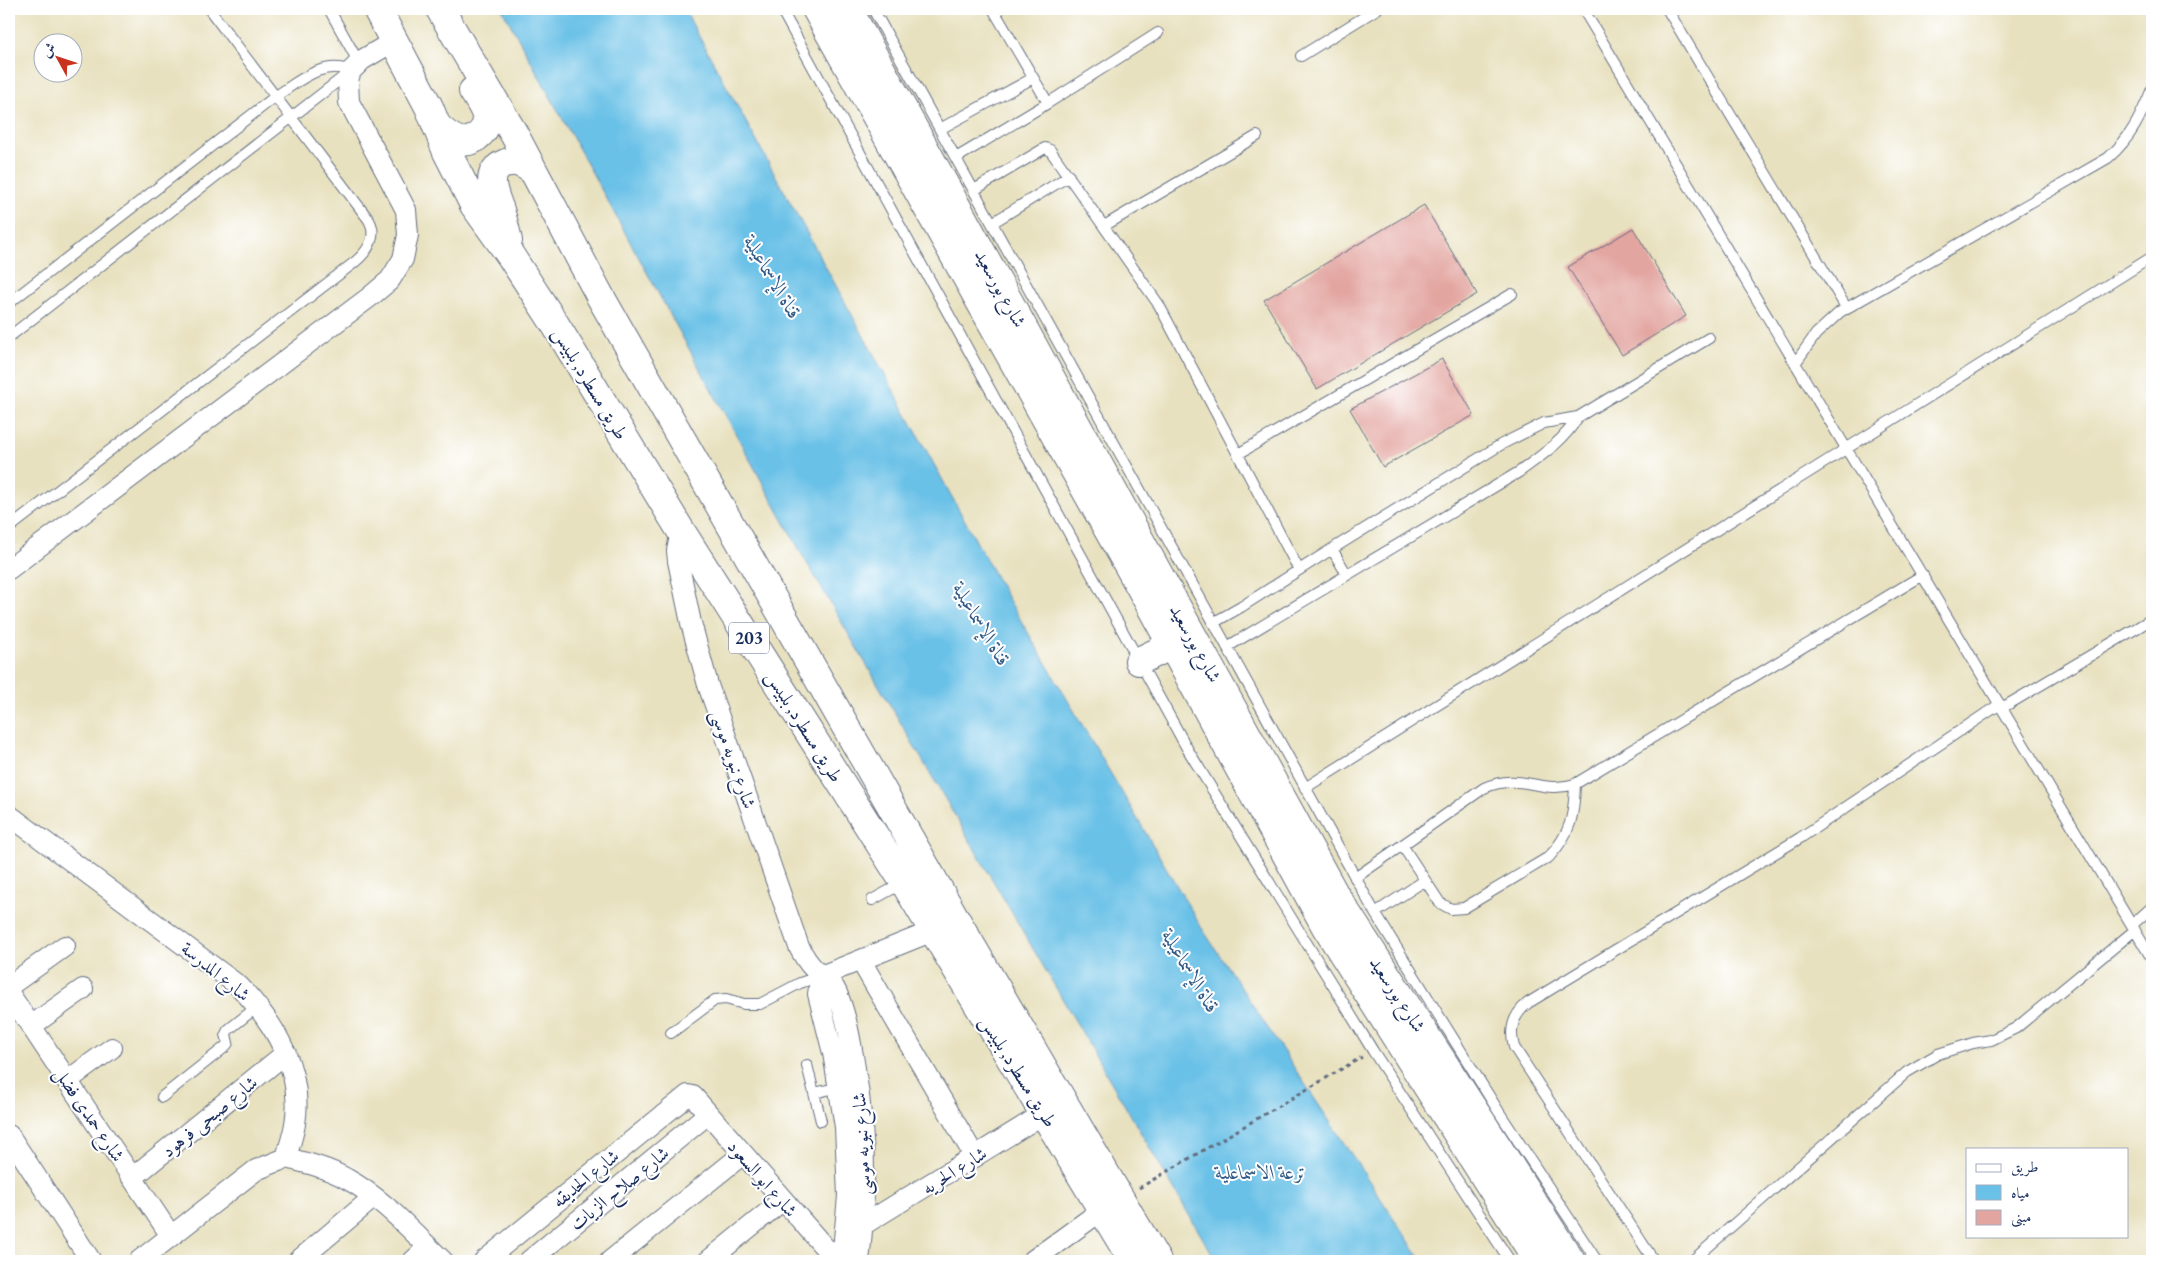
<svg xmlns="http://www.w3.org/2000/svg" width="2161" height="1270" viewBox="0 0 2161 1270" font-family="'EB Garamond',Amiri,serif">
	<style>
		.water { fill: #6ac1e7; stroke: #4278a2 }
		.building { fill: #e3a5a0 }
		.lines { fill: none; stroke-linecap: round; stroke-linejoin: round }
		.lane-casing { stroke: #636d80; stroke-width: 12 }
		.street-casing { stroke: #636d80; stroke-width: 22 }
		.secondary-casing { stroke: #636d80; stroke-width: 30 }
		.primary-casing { stroke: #636d80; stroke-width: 30 }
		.path { stroke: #636d80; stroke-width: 3; stroke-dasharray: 4 4; stroke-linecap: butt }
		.lane { stroke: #fff; stroke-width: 10 }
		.street { stroke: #fff; stroke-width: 20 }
		.secondary { stroke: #fff; stroke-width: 28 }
		.primary { stroke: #fff; stroke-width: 28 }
		.labels { text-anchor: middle; stroke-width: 4; stroke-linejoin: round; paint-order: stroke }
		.shield { fill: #fff; stroke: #5f6d8e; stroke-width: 1 }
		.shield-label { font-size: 18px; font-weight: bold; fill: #1b2f5e }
		.street-label { font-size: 19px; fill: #1b2f5e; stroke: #fff }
		.water-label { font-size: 20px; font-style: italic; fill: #335b87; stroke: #fff }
	</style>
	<rect width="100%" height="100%" fill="#fff"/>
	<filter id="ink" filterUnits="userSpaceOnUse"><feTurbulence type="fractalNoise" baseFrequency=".02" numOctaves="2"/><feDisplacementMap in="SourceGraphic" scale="10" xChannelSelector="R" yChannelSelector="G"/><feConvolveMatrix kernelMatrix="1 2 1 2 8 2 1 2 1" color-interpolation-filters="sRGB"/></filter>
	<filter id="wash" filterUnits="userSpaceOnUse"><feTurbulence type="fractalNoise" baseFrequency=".0096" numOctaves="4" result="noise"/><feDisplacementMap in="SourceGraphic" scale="20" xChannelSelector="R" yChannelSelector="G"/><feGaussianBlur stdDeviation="1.12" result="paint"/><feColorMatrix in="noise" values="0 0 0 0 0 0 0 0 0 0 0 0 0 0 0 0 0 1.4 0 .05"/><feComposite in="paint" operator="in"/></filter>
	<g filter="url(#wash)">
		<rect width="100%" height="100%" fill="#e8e1bf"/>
		<path class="water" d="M502 9H684L1003 590 1201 927 1422 1261H1216L804 558Z"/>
		<g id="blocks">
			<path class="building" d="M1424 205 1477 294 1317 389 1264 300Z
				M1633 228 1686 316 1622 355 1568 267Z
				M1442 359 1474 415 1383 467 1350 409Z"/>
		</g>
	</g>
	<g filter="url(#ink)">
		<use href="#blocks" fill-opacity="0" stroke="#636d80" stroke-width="1"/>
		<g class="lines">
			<defs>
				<path id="lane" d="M329 9 359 63
					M781 9 1188 750 1373 1051 1510 1261
					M873 9 1375 913 1499 1112 1597 1261
					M993 9 1048 103
					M1583 9 2152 959
					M1667 9 1847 309
					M1301 56 1377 9
					M940 129 1033 78
					M956 158 1048 103 1158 33
					M974 190 1045 148 1050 150 1159 305 1299 570
					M992 223 1069 176
					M1104 226 1257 136
					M9 303 276 96C298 82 323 59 351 71L9 337
					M1796 362 1816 334 1840 312 2108 158C2131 138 2141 116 2152 89
					M1238 454 1512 294
					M9 528 355 262C368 251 378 236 369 220L209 9
					M1332 549 1347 575
					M1213 623 1241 607 1332 549 1502 444 1544 423 1578 417 1709 338
					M1227 647 1519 472C1541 456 1564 441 1578 417
					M2002 708 2152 619
					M1305 788 2152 257
					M1402 845 1440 903 1451 909 1464 908 1549 857C1571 833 1574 816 1575 784
					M1355 878 1484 788C1522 771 1540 795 1575 784L1923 575
					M872 900 903 883
					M1375 913 1424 881
					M2132 925 2152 907
					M671 1033 715 1000 726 999 744 1004H760L800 983 821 976
					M807 1065 821 1121
					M814 1093 840 1087
					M162 1097 225 1047 228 1043 226 1034 228 1030 258 1006
					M1654 1261 1514 1047C1509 1029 1513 1015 1528 1003L1800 838 2000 704
					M1692 1261 1907 1072 1938 1054 1973 1043 1991 1040 2016 1028 2135 930"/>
				<path id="street" d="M681 531 677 551 678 561 691 623 708 685 799 947C803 955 808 963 814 969 822 978 833 982 837 993 847 1017 851 1043 855 1068 866 1133 867 1195 859 1261
					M9 569 371 296 390 280 403 259 408 235 406 210 349 102 348 80 351 71 362 60 394 41
					M9 815 239 986C274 1022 304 1071 295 1124 293 1136 289 1147 286 1158
					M861 961 975 1157
					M821 976 818 994 833 1053 845 1127 848 1196 842 1261
					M821 976 933 931
					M9 986 65 946
					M9 993 171 1236
					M31 1026 83 989
					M67 1081 112 1048
					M9 1135 91 1261
					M286 1158C307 1163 328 1168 347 1179 384 1199 413 1233 443 1261
					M132 1178 286 1053
					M863 1225 1045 1113
					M139 1261 256 1170 286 1158
					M298 1261 374 1197
					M413 1261 428 1247
					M484 1261 688 1095 693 1096 826 1249 842 1256
					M529 1261 708 1114
					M610 1261 743 1154
					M708 1261 783 1200
					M1032 1261 1102 1210"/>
				<path id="secondary" d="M816 9 1139 585 1326 927 1538 1261
					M848 9 1334 893 1571 1261
					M1139 661 1172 645"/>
				<path id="primary" d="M377 9 429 107 447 152 474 205 510 255 555 324 681 531 904 882 1133 1261
					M440 9 514 134 600 296 955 918 1157 1261
					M436 125C448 137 465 150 480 134 484 130 487 125 487 120 486 110 478 99 473 91
					M508 241C506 230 503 220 500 210 494 194 483 172 506 163 517 159 526 165 534 172"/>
			</defs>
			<use href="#lane" class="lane-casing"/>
			<use href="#street" class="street-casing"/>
			<use href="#secondary" class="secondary-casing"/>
			<use href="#primary" class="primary-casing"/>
			<path class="path" d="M1139 1188 1362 1057"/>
			<use href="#lane" class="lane"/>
			<use href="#street" class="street"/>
			<use href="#secondary" class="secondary"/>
			<use href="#primary" class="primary"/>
		</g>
	</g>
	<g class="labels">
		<rect class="shield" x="729" y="622.5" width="40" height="31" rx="4"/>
		<g class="shield-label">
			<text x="749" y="644">203</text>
		</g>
		<g class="street-label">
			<text transform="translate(1001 288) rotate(61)" y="7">شارع بورسعيد</text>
			<text transform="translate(591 383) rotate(59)" y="7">طريق مسطرد, بلبيس</text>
			<text transform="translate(1196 643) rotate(61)" y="7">شارع بورسعيد</text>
			<text transform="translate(805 726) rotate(58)" y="7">طريق مسطرد, بلبيس</text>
			<text transform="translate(734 759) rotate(71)" y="7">شارع نبويه موسى</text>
			<text transform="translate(216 971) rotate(39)" y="7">شارع المدرسة</text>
			<text transform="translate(1398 994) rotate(57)" y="7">شارع بورسعيد</text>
			<text transform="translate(1019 1071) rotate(58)" y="7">طريق مسطرد, بلبيس</text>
			<text transform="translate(90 1114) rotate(56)" y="7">شارع حمدى فضل</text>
			<text transform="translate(209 1116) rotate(-39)" y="7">شارع صبحى فرهود</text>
			<text transform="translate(861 1144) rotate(-93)" y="7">شارع نبويه موسى</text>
			<text transform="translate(954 1170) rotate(-32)" y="7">شارع الحريه</text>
			<text transform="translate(585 1178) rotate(-39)" y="7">شارع الحديقه</text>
			<text transform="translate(763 1178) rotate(49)" y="7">شارع ابو السعود</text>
			<text transform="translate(619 1188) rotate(-39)" y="7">شارع صلاح الزيات</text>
		</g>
		<g class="water-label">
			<text transform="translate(773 277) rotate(59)" y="7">قناة الإسماعيلية</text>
			<text transform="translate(982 624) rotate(59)" y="7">قناة الإسماعيلية</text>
			<text transform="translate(1191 971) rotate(59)" y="7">قناة الإسماعيلية</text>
			<text x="1261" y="1179">ترعة الاسماعلية</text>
		</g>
	</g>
	<rect width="2161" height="1270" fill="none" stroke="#fff" stroke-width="30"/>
	<rect x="1966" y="1148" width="162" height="90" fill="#ffffff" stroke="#a4acbf"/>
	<rect x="1976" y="1164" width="25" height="8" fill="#ffffff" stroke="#a4acbf"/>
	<text x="2011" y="1172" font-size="15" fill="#1b2f5e">طريق</text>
	<rect x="1976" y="1185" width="25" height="15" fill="#6ac1e7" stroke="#a4acbf"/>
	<text x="2011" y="1198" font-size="15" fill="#1b2f5e">مياه</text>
	<rect x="1976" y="1210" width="25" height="15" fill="#e3a5a0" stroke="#a4acbf"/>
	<text x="2011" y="1222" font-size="15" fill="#1b2f5e">مبنى</text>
	<g transform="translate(58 58) rotate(310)"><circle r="24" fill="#ffffff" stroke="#a4acbf"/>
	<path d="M0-4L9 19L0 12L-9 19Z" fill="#c8321e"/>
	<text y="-8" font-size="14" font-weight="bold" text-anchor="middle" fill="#1b2f5e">ش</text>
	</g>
</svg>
